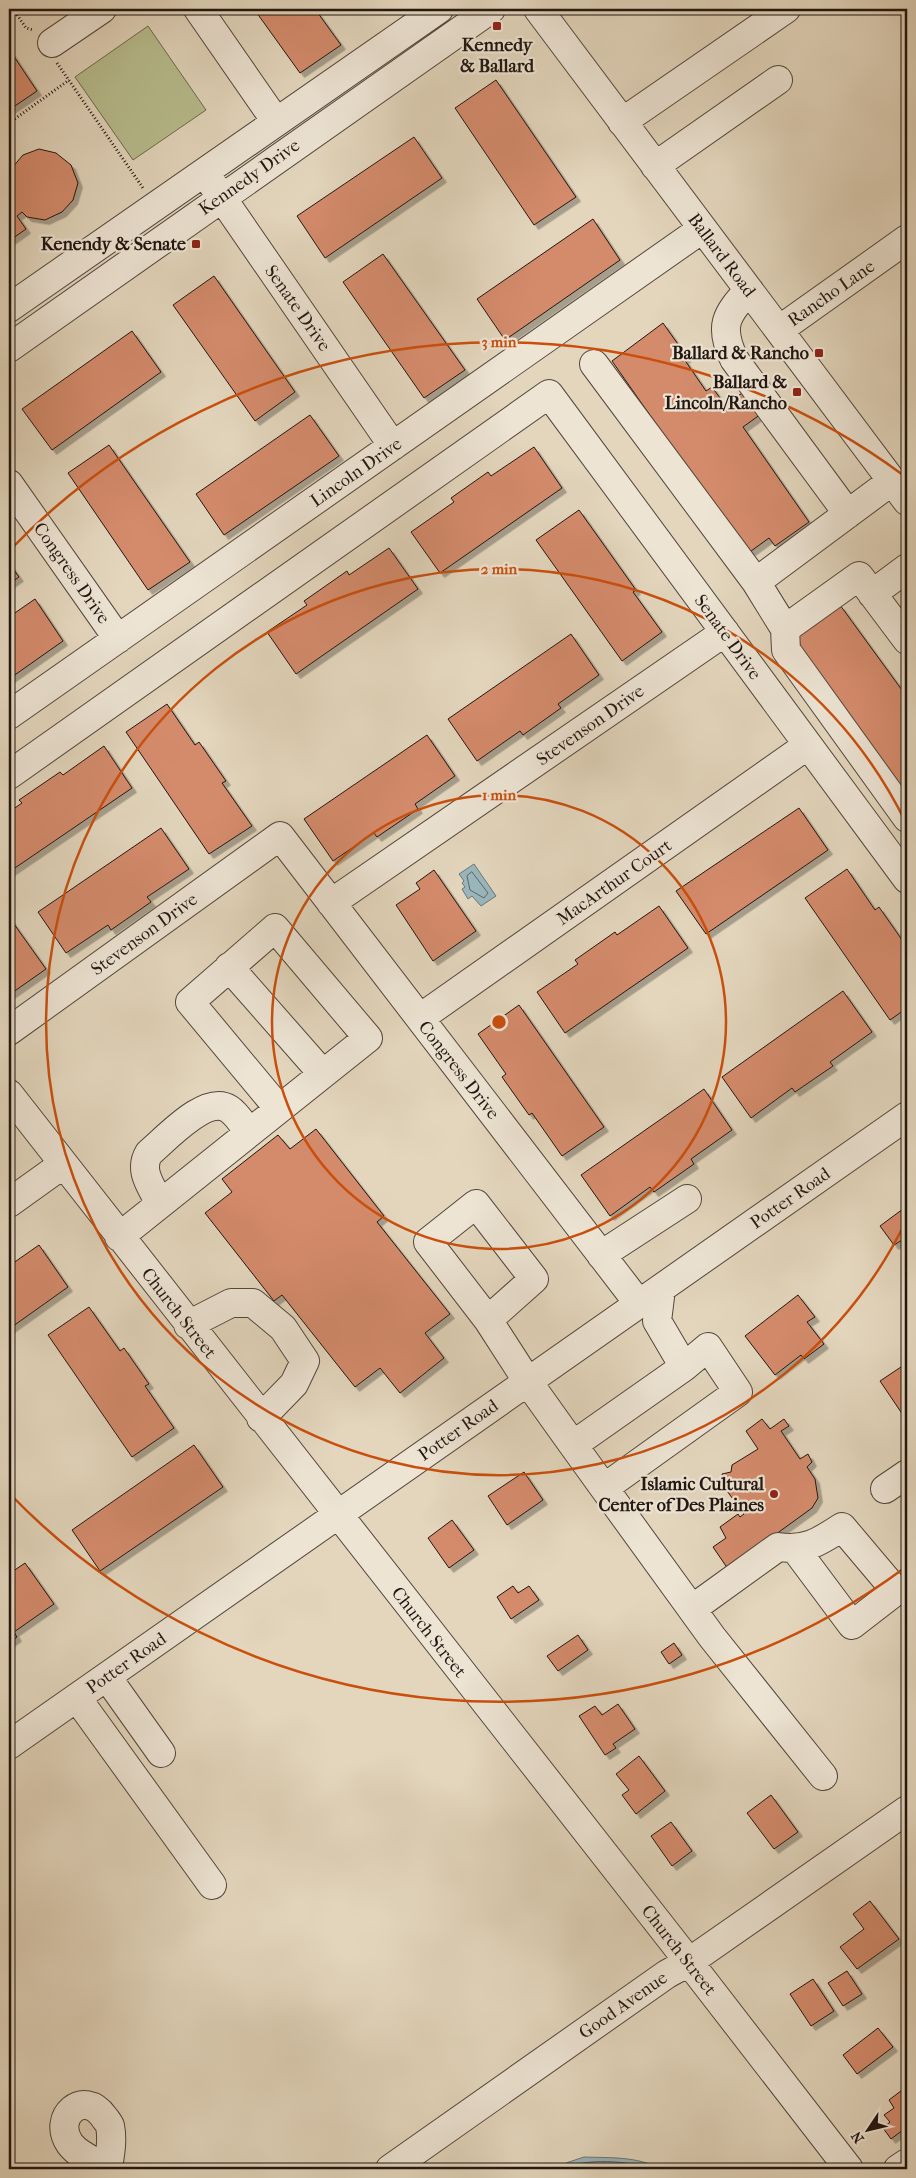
<svg xmlns="http://www.w3.org/2000/svg" width="916" height="2178" viewBox="0 0 916 2178" font-family="'IM FELL French Canon',serif">
	<style>
		.green { fill: #b8bd8e; stroke: #6c6a50 }
		.water { fill: #9ab6bc; stroke: #6a7678 }
		.lines { fill: none; stroke-linecap: round; stroke-linejoin: round }
		.shore { stroke: #5e6666; stroke-width: 1 }
		.building { fill: #d48b6c; stroke: #211611; filter: url(#shadow) }
		.minor-casing { stroke: #52463c; stroke-width: 30 }
		.path { stroke: #211611; stroke-width: 3; stroke-dasharray: 1 2.5; stroke-linecap: butt }
		.minor { stroke: #ede4d4; stroke-width: 28 }
		.ring { fill: none; stroke: #ca4f0d; stroke-width: 2.5 }
		.poi-dot { fill: #8f2418; stroke: #ede4d4; stroke-width: 2 }
		.labels { text-anchor: middle; stroke-width: 4.5; stroke-linejoin: round; paint-order: stroke }
		.poi-label { font-size: 18px; font-weight: bold; fill: #211611; stroke: #ede4d4; text-anchor: end }
		.street-label { font-size: 18px; fill: #211611; stroke: #ede4d4 }
		.centre { fill: #ca4f0d; stroke: #ede4d4; stroke-width: 2.5 }
		.ring-label { font-size: 15px; text-anchor: middle; font-weight: bold; fill: #ca4f0d; stroke: #ede4d4; stroke-width: 4.5; stroke-linejoin: round; paint-order: stroke }
	</style>
	<defs>
		<filter id="shadow"><feDropShadow dx="4.5" dy="4.5" stdDeviation="0" flood-color="#0004"/></filter>
	</defs>
	<rect width="100%" height="100%" fill="#e3d6bd"/>
	<filter id="stains"><feTurbulence type="fractalNoise" baseFrequency=".004" numOctaves="4"/><feColorMatrix values="0 0 0 0 .2 0 0 0 0 .09 0 0 0 0 .02 0 0 0 .5 -.17"/></filter>
	<radialGradient id="worn" r=".72"><stop offset=".6" stop-color="#630" stop-opacity="0"/><stop offset="1" stop-color="#630" stop-opacity=".3"/></radialGradient>
	<path class="green" d="M148 26 206 110 133 160 75 77Z"/>
	<path class="water" d="M474 864 496 896 481 906 472 896 468 899 462 889 465 887 462 883 464 881 459 874Z
		M584 2157C609 2158 638 2156 660 2169H558L566 2163Z"/>
	<g class="lines">
		<path class="shore" d="M472 872 488 893 484 898 470 890 467 876Z
			M566 2169C585 2157 630 2161 650 2169"/>
	</g>
	<path class="building" d="M254 9H315L341 45 300 73Z
		M9 49 37 91 9 110Z
		M496 80 576 197 534 225 455 108Z
		M414 137 442 178 325 258 297 216Z
		M39 149 56 153 71 165 78 183 73 200 62 212 45 220 27 217 22 212 17 216 26 229 9 241 11 169 23 155Z
		M593 219 620 260 505 340 477 299Z
		M383 254 465 370 424 398 343 282Z
		M214 276 295 392 255 421 173 305Z
		M663 323 687 357 684 359 706 391 712 387 725 405 745 391 761 414 743 427 809 522 775 546 769 538 747 554 612 361Z
		M132 331 161 372 52 450 22 409Z
		M310 415 339 456 224 535 196 494Z
		M109 445 190 562 148 590 68 473Z
		M534 447 562 488 440 573 411 532 454 502 451 498 488 472 491 476Z
		M579 510 636 590 633 592 662 632 622 661 536 540Z
		M389 548 418 589 296 674 267 632 307 605 304 601 347 571 349 575Z
		M9 563 19 577 9 584Z
		M35 599 63 641 9 679V617Z
		M840 605 907 697V797L792 641Z
		M571 634 599 675 558 704 561 708 523 735 520 731 477 761 448 719Z
		M167 704 195 745 199 742 226 781 222 783 252 826 209 854 126 732Z
		M427 735 455 776 415 804 418 809 377 837 374 833 333 861 304 819Z
		M104 746 132 788 9 872V812L22 803 19 800 60 772 63 775Z
		M799 808 828 850 706 934 676 891Z
		M161 828 189 869 147 897 151 902 111 930 108 925 66 953 38 912Z
		M847 869 875 910 879 907 907 947 904 951 907 956V1008L890 1020 805 898Z
		M434 870 476 931 433 961 396 905 420 889 416 883Z
		M659 906 688 948 565 1033 537 992 578 964 575 960 615 932 617 935Z
		M9 917 46 969 9 995Z
		M843 991 872 1032 830 1062 833 1066 795 1092 792 1088 751 1118 722 1077Z
		M519 1005 604 1127 562 1156 532 1113 529 1115 502 1077 506 1074 478 1034Z
		M704 1089 732 1130 691 1159 694 1164 654 1192 650 1187 610 1216 581 1175Z
		M316 1129 384 1216 377 1222 450 1314 425 1333 444 1358 400 1393 380 1368 355 1387 282 1295 274 1301 205 1213 232 1192 222 1179 278 1135 290 1149Z
		M907 1206V1237L894 1245 880 1226Z
		M39 1245 68 1287 9 1329V1266Z
		M798 1295 815 1317 807 1322 824 1344 804 1359 801 1355 775 1375 745 1336Z
		M89 1307 120 1351 124 1348 149 1384 145 1386 174 1428 132 1457 48 1335Z
		M901 1367 907 1377V1417L905 1418 880 1381Z
		M762 1419 770 1429 784 1419 789 1426 781 1431 800 1459 808 1454 812 1462 807 1467 815 1479 818 1498 812 1508 728 1569 713 1547 726 1538 720 1527 738 1514 740 1517 744 1514 727 1491 729 1483 724 1481 722 1474 731 1472 732 1465 758 1449 746 1431Z
		M194 1445 223 1487 100 1571 72 1530Z
		M524 1472 543 1500 507 1525 488 1496Z
		M452 1520 474 1550 449 1568 428 1538Z
		M25 1563 54 1604 14 1632 17 1637 9 1643V1574Z
		M513 1586 518 1593 529 1586 539 1600 511 1619 497 1597Z
		M578 1635 588 1650 558 1671 547 1656Z
		M674 1643 682 1655 669 1664 661 1652Z
		M618 1704 635 1729 613 1744 616 1748 605 1755 579 1716 595 1706 602 1715Z
		M639 1756 665 1791 636 1814 622 1795 629 1790 616 1774Z
		M771 1795 798 1832 774 1849 747 1813Z
		M671 1822 692 1851 672 1866 651 1836Z
		M870 1901 899 1939 857 1969 840 1947 864 1929 853 1914Z
		M847 1971 862 1994 843 2006 828 1983Z
		M813 1979 834 2011 811 2026 790 1994Z
		M878 2028 893 2047 857 2074 843 2055Z
		M906 2087 907 2127 891 2139 883 2128 890 2122 884 2115 894 2108 889 2100Z"/>
	<g class="lines">
		<defs>
			<path id="minor" d="M198 9 275 120
				M538 9 907 501
				M52 43 102 9
				M622 122 786 9
				M655 166 778 80
				M211 182 393 446
				M749 290C725 315 719 327 734 359L848 514
				M9 308 439 9
				M779 330 907 239
				M9 348 491 9
				M594 364 756 582
				M892 481 756 582 785 629 859 576 907 640
				M9 484 118 639
				M872 594 907 568
				M785 629 786 650 907 818
				M9 715 702 229
				M9 775 549 394 907 879
				M331 903 725 632
				M229 967 323 1074
				M420 1018 808 745
				M9 1031 280 836 639 1304
				M9 1094 689 1962 849 2169
				M9 1203 62 1165
				M160 1204C152 1187 138 1171 149 1153 166 1139 206 1094 229 1109 237 1114 244 1126 249 1133
				M119 1237C202 1171 285 1104 368 1038L275 928 190 1002 279 1109
				M601 1255 687 1199
				M488 1320 534 1279 476 1204 428 1242 488 1320 528 1382 573 1445 684 1367 657 1321 661 1289
				M188 1325 231 1303H253L283 1328 305 1361 294 1384 261 1418
				M573 1445 604 1488 738 1392 708 1347 684 1367
				M604 1488 712 1637 823 1776
				M885 1489 907 1474
				M692 1609 778 1547C806 1551 819 1542 842 1527L896 1591 852 1625 796 1550
				M107 1677 161 1753
				M77 1698 212 1885
				M9 1745 907 1116
				M108 2168C110 2155 113 2140 110 2126 109 2123 106 2120 104 2117 84 2088 51 2117 70 2144 80 2157 96 2161 108 2169
				M390 2169 667 1974 689 1962 907 1810
				M898 2169 907 2163"/>
		</defs>
		<use href="#minor" class="minor-casing"/>
		<path class="path" d="M13 9 26 28 33 30
			M57 63 143 188
			M9 123 69 80"/>
		<use href="#minor" class="minor"/>
	</g>
	<g class="ring">
		<circle cx="499" cy="1022" r="227"/>
		<path d="M906 1221A453 453 0 1 1 906 823"/>
		<path d="M903 1569A680 680 0 0 1 10 1494M10 550A680 680 0 0 1 903 475"/>
	</g>
	<g class="poi-dot">
		<rect x="492" y="21" width="10" height="10" rx="2.5"/>
		<rect x="191" y="239" width="10" height="10" rx="2.5"/>
		<rect x="814" y="348" width="10" height="10" rx="2.5"/>
		<rect x="792" y="387" width="10" height="10" rx="2.5"/>
		<circle cx="774" cy="1494" r="5"/>
	</g>
	<g class="labels">
		<g class="poi-label">
			<text x="497" y="51" text-anchor="middle">Kennedy<tspan x="497" dy="21">&amp; Ballard</tspan></text>
			<text x="186" y="250">Kenendy &amp; Senate</text>
			<text x="809" y="359">Ballard &amp; Rancho</text>
			<text x="787" y="388">Ballard &amp;<tspan x="787" dy="21">Lincoln/Rancho</tspan></text>
			<text x="764" y="1490">Islamic Cultural<tspan x="764" dy="21">Center of Des Plaines</tspan></text>
		</g>
		<g class="street-label">
			<text transform="translate(249 177) rotate(-35)" y="6">Kennedy Drive</text>
			<text transform="translate(722 255) rotate(53)" y="6">Ballard Road</text>
			<text transform="translate(831 293) rotate(-35)" y="6">Rancho Lane</text>
			<text transform="translate(298 308) rotate(55)" y="6">Senate Drive</text>
			<text transform="translate(356 472) rotate(-35)" y="6">Lincoln Drive</text>
			<text transform="translate(72 573) rotate(55)" y="6">Congress Drive</text>
			<text transform="translate(728 637) rotate(54)" y="6">Senate Drive</text>
			<text transform="translate(590 725) rotate(-35)" y="6">Stevenson Drive</text>
			<text transform="translate(614 882) rotate(-35)" y="6">MacArthur Court</text>
			<text transform="translate(144 934) rotate(-36)" y="6">Stevenson Drive</text>
			<text transform="translate(459 1070) rotate(52)" y="6">Congress Drive</text>
			<text transform="translate(790 1198) rotate(-35)" y="6">Potter Road</text>
			<text transform="translate(179 1313) rotate(52)" y="6">Church Street</text>
			<text transform="translate(458 1430) rotate(-35)" y="6">Potter Road</text>
			<text transform="translate(429 1632) rotate(52)" y="6">Church Street</text>
			<text transform="translate(126 1663) rotate(-35)" y="6">Potter Road</text>
			<text transform="translate(679 1950) rotate(52)" y="6">Church Street</text>
			<text transform="translate(623 2005) rotate(-35)" y="6">Good Avenue</text>
		</g>
	</g>
	<circle cx="499" cy="1022" r="8" class="centre"/>
	<g class="ring-label">
		<text x="499" y="347">3 min</text>
		<text x="499" y="574">2 min</text>
		<text x="499" y="800">1 min</text>
	</g>
	<rect width="916" height="2178" fill="none" stroke="#e3d6bd" stroke-width="30"/>
	<rect x="10" y="10" width="896" height="2158" fill="none" stroke="#211611" stroke-width="2.5"/>
	<rect x="15" y="15" width="886" height="2148" fill="none" stroke="#211611"/>
	<g transform="translate(868 2130) rotate(235)" stroke="#ede4d4" stroke-width="4" paint-order="stroke">
	<path d="M0-4L9 19L0 12L-9 19Z" fill="#211611"/>
	<text y="-8" font-size="14" font-weight="bold" text-anchor="middle" fill="#211611">N</text>
	</g>
	<rect width="100%" height="100%" filter="url(#stains)"/>
	<rect width="100%" height="100%" fill="url(#worn)"/>
</svg>
